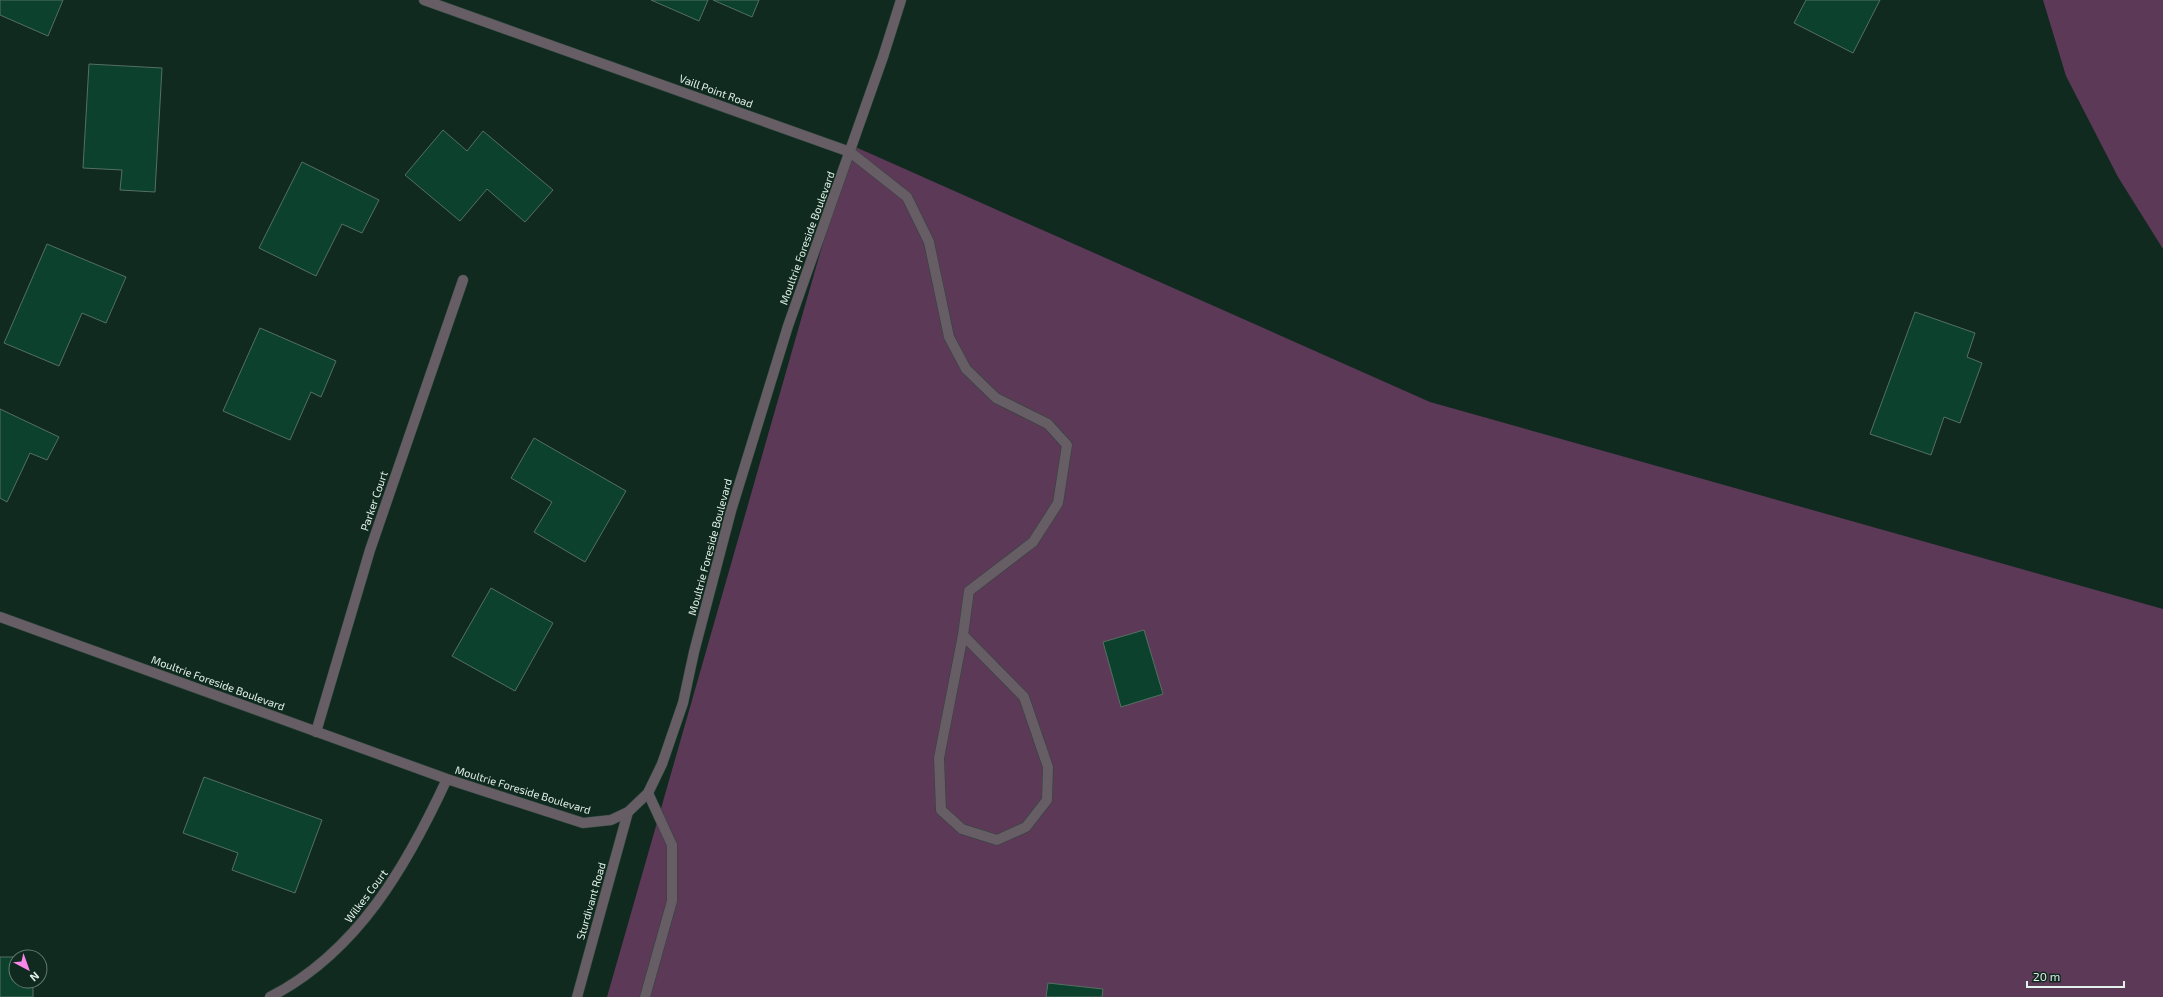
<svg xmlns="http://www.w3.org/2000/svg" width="2163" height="997" viewBox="0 0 2163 997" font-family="'Exo 2',sans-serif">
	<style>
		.green { fill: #5c3957 }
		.building { fill: #0b412d; stroke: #557062 }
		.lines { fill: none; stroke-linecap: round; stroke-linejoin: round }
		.service-casing { stroke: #2d463b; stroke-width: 11 }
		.minor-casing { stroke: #2d463b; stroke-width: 11 }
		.service { stroke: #665d65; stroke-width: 10 }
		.minor { stroke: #665d65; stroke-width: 10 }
		.labels { text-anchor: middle; stroke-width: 3; stroke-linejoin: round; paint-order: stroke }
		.street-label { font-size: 11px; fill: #e2f1e9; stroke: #102a1f }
	</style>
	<rect width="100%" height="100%" fill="#102a1f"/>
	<path class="green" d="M2043 0H2163V249L2118 177 2066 76Z
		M851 145 1430 402 2163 609V997H607Z"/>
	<path class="building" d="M0 0H63L48 36 0 15Z
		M651 0H708L699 21Z
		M713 0H759L752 17Z
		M1806 0H1880L1853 53 1794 23Z
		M89 64 162 68 155 192 120 190 122 170 83 168Z
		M443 130 467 151 483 131 553 190 525 222 487 189 460 221 405 175Z
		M302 162 379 200 362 233 342 224 316 276 259 248Z
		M47 244 126 277 106 323 82 313 59 366 4 343Z
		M1915 312 1975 333 1967 357 1982 363 1960 423 1944 417 1931 455 1870 434Z
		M260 328 336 361 321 397 311 392 290 440 223 411Z
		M0 409 59 437 47 460 30 453 7 502 0 498Z
		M534 438 626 491 585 562 534 532 552 502 511 478Z
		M491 588 553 623 515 691 452 656Z
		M1144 630 1163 694 1121 707 1103 642Z
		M204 777 322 820 295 893 232 870 238 853 183 833Z
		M0 957H16V981H33V997H0Z
		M1048 983 1103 989 1102 997H1046Z"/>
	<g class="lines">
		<defs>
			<path id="service" d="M850 152 907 197 929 242 949 337 966 369 996 398 1048 424 1067 445 1058 503 1033 542 969 591 963 635 939 758 941 810 962 829 997 840 1026 827 1047 800 1048 767 1024 697 963 635
				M577 997 628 812
				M645 997 672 901V845L648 793"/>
			<path id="minor" d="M424 0 850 152
				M0 617 447 779 583 823 611 820 628 812 648 793 662 764 683 703 694 652 731 511 788 326 883 57 901 0
				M316 732 370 550 463 280
				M270 997C358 952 407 865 447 779"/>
		</defs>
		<use href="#service" class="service-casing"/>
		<use href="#minor" class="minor-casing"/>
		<use href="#service" class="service"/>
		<use href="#minor" class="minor"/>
	</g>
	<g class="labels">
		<g class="street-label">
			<text transform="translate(716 91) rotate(20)" y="4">Vaill Point Road</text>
			<text transform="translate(807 238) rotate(-70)" y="4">Moultrie Foreside Boulevard</text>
			<text transform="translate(374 501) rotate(-71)" y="4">Parker Court</text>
			<text transform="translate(710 547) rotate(-75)" y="4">Moultrie Foreside Boulevard</text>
			<text transform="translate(218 683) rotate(20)" y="4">Moultrie Foreside Boulevard</text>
			<text transform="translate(523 790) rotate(17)" y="4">Moultrie Foreside Boulevard</text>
			<text transform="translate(366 896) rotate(-53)" y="4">Wilkes Court</text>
			<text transform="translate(591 901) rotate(-74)" y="4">Sturdivant Road</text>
		</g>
	</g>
	<g transform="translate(28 969) rotate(139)"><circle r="19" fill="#102a1f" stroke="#647a70"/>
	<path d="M0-3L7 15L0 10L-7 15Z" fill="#f987e9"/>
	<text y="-6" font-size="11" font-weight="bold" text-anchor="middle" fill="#e2f1e9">N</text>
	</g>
	<path d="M2027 981v6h97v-6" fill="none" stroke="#e2f1e9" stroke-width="2"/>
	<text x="2033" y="981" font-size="12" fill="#e2f1e9" stroke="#102a1f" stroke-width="3" paint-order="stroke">20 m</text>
</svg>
